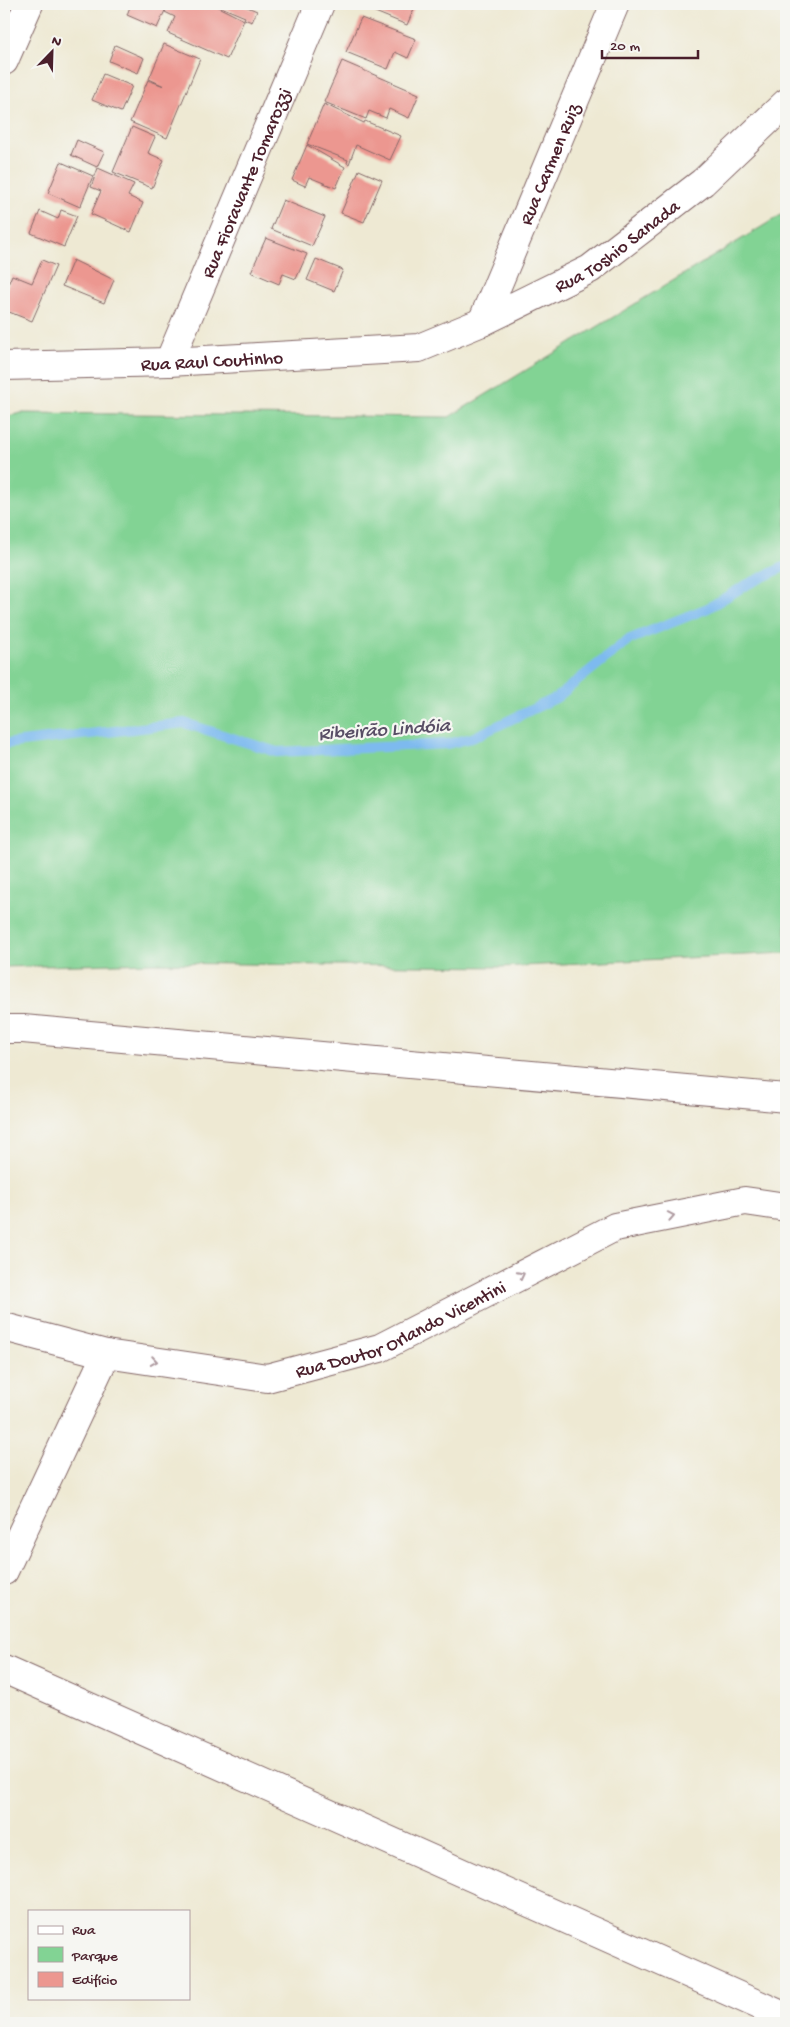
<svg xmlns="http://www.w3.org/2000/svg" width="790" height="2027" viewBox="0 0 790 2027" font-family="'Gochi Hand',sans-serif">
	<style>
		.green { fill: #82d394; stroke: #667960 }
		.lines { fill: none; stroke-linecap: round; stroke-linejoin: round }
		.stream { stroke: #7dbaef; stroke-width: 10 }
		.building { fill: #ec9790 }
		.street-casing { stroke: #836666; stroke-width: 30 }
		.street { stroke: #fff; stroke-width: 28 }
		.oneway { stroke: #ae9aa0 }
		.labels { text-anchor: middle; stroke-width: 4.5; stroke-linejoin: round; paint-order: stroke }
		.street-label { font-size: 19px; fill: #4a1f2b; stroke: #f6f6f2 }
		.water-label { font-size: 20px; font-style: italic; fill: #594e66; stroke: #f6f6f2 }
	</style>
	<rect width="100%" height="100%" fill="#f6f6f2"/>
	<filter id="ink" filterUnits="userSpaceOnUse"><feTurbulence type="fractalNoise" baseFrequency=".02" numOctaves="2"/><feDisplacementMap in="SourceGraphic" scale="10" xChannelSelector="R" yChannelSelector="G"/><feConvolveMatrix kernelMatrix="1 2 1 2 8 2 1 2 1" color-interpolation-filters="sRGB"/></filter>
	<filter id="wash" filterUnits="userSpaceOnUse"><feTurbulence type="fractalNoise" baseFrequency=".0096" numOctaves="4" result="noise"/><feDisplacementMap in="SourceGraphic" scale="20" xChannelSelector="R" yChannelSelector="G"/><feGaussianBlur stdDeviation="1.12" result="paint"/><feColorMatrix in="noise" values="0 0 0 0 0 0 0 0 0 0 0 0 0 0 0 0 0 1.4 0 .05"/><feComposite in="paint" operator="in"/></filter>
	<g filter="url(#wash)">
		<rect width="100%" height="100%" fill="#eee9d3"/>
		<path class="green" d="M786 212V953L501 967 152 963 4 967V417L21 413 449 417Z"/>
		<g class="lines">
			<path class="stream" d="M4 744 184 723 277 752 447 744 472 738 556 698 628 640 708 608 746 585 786 566"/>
		</g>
		<g id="blocks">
			<path class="building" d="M131 4H168L157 28 127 15Z
				M169 4H212L244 20 227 59 168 33 175 17 165 12Z
				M214 4H240L257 11 252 22 244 19 245 17Z
				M365 4H416L407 25 363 7Z
				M361 18 416 39 408 58 395 52 388 69 346 52Z
				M164 44 200 59 167 138 130 122 148 80 164 86 149 79Z
				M115 45 144 58 138 73 109 61Z
				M342 61 419 94 409 118 389 109 386 118 369 111 366 119 324 102Z
				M103 74 132 86 121 112 92 100Z
				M324 104 364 123 365 121 401 136 390 160 356 145 349 164 347 163 348 160 307 144Z
				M132 127 155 137 148 153 164 160 152 188 113 172Z
				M77 140 104 152 97 167 71 155Z
				M307 145 345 167 336 188 309 177 305 186 292 180Z
				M61 162 93 176 80 207 48 193Z
				M98 168 134 184 128 196 143 203 131 232 91 214 101 191 91 187Z
				M359 170 382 180 364 222 341 213Z
				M283 200 325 217 312 246 271 229Z
				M61 210 77 216 64 247 31 233 40 211 58 219Z
				M266 238 307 254 296 279 283 274 279 284 251 272Z
				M316 259 343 270 334 291 307 280Z
				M42 260 56 266 32 321 4 310V294L12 275 32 283Z
				M73 260 114 280 104 303 62 286Z"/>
		</g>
	</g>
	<g filter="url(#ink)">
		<use href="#blocks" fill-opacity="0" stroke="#836666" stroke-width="1"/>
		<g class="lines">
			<defs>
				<g id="street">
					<path d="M4 61 29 4"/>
					<path id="s1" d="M482 322 615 4"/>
					<path id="s2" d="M169 362 320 4"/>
					<path id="s3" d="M4 366 169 362 419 348 482 322 590 269 703 182 786 103"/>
					<path d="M4 1029H23L786 1098"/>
					<path id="s4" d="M4 1327 106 1354 267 1378 380 1348 615 1227 745 1201 786 1207"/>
					<path d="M4 1571 106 1354"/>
					<path d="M4 1669 786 2017"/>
				</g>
			</defs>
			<use href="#street" class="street-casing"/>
			<use href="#street" class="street"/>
		</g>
		<defs><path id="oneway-chevron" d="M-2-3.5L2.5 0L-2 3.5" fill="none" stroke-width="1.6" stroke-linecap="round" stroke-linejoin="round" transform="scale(1.25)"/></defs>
		<g class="oneway">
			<use href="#oneway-chevron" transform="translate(671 1216) rotate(-11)"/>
			<use href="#oneway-chevron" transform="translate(521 1275) rotate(-27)"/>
			<use href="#oneway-chevron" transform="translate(154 1361) rotate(9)"/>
		</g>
	</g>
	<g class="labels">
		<g class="street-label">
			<text dy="7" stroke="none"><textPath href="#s1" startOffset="172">Rua Carmen Ruiz</textPath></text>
			<text dy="7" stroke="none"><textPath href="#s2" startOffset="195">Rua Fioravante Tomarozzi</textPath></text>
			<text dy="7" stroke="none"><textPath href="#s3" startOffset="639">Rua Toshio Sanada</textPath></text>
			<text dy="7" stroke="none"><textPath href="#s3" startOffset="208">Rua Raul Coutinho</textPath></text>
			<text dy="7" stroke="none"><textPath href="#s4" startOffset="411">Rua Doutor Orlando Vicentini</textPath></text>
		</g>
		<g class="water-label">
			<text transform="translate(384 728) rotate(-4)" y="7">Ribeirão Lindóia</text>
		</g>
	</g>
	<rect width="790" height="2027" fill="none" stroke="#f6f6f2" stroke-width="20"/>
	<rect x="28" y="1910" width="162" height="90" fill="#f6f6f2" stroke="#b1a0a2"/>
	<rect x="38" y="1926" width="25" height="8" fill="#ffffff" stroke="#b1a0a2"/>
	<text x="72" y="1934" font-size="15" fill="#4a1f2b">Rua</text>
	<rect x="38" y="1947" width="25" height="15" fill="#82d394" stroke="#b1a0a2"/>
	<text x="72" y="1960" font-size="15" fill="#4a1f2b">Parque</text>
	<rect x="38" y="1972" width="25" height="15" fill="#ec9790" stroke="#b1a0a2"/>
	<text x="72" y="1984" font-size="15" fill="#4a1f2b">Edifício</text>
	<g transform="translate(52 52) rotate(23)" stroke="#f6f6f2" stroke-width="4" paint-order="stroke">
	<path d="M0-4L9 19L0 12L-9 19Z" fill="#4a1f2b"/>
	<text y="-8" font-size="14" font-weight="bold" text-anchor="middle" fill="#4a1f2b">N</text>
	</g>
	<path d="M602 50v8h96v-8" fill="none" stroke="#4a1f2b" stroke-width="2.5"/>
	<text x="610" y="50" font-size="15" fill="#4a1f2b" stroke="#f6f6f2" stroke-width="4" paint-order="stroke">20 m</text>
</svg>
